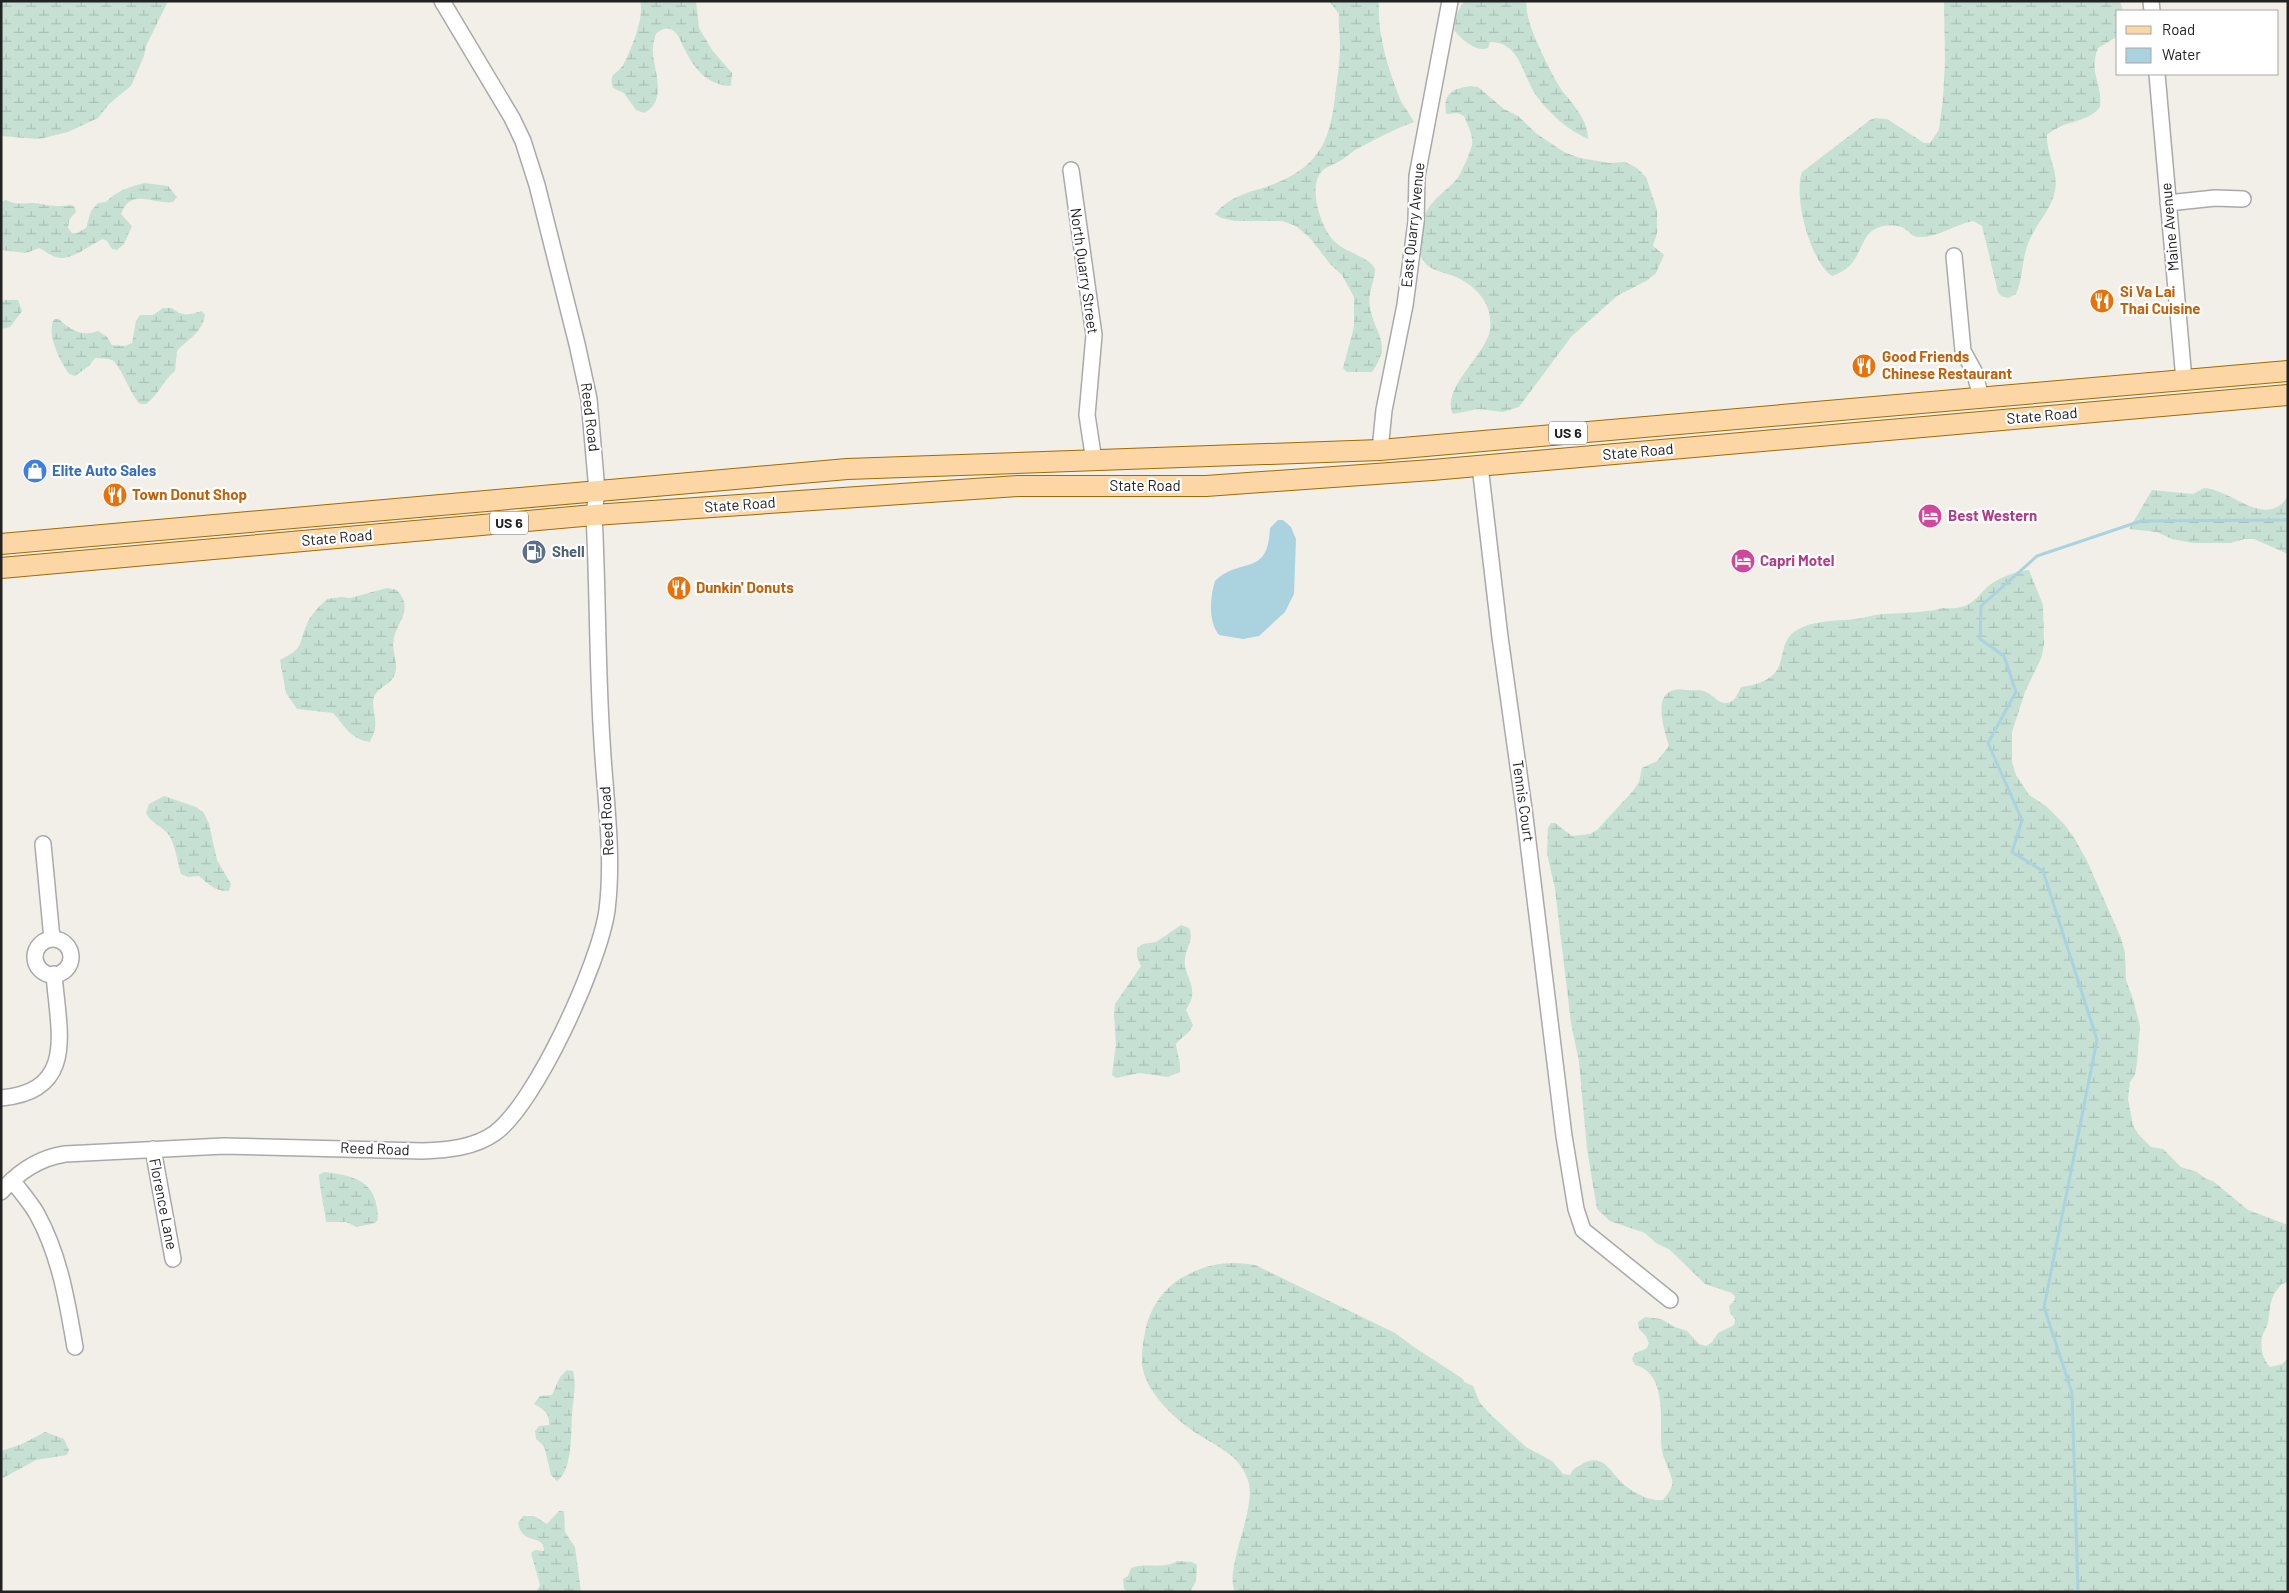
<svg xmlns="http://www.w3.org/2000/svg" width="2289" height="1593" viewBox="0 0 2289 1593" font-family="Barlow,sans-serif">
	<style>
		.wetland { fill: url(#wetland-marsh) }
		.water { fill: #aad3df }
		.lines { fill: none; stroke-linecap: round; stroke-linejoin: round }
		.stream { stroke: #aad3df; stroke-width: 3 }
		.minor-casing { stroke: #a9a9a9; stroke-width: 18 }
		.major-casing { stroke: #a06b00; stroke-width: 22 }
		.minor { stroke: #fff; stroke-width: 15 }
		.major { stroke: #fcd6a4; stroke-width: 20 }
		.labels { text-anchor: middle; stroke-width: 4.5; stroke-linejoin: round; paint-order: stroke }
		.shield { fill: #fff; stroke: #646464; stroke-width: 1 }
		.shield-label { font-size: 14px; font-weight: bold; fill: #222 }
		.street-label { font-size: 15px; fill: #222; stroke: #fff }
		.food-label { font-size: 15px; font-weight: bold; fill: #c56008; stroke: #fff; text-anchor: start }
		.shop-label { font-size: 15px; font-weight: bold; fill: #366cbe; stroke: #fff; text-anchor: start }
		.hotel-label { font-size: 15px; font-weight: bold; fill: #b23c85; stroke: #fff; text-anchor: start }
		.service-label { font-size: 15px; font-weight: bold; fill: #4e5e75; stroke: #fff; text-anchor: start }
	</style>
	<defs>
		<pattern id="wetland-marsh" width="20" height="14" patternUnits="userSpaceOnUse" patternTransform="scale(1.25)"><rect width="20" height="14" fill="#c6e0d4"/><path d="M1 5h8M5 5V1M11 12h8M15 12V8" fill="none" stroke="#aac0b6"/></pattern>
	</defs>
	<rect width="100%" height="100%" fill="#f2efe9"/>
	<path class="wetland" d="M1 1H168L146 46 144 56 131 86 109 104 98 118 68 132 39 139 1 136Z
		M640 1H696L699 28 712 50 732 73 731 86C708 85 695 70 685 50 682 45 680 38 676 33 670 26 662 28 656 34 654 40 652 47 653 54 655 73 667 102 644 113L636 110 624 93 613 88C612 85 611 81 612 77 614 73 620 70 623 65 631 51 645 16 640 1Z
		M1329 1H1379C1377 35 1388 68 1400 99 1403 106 1410 114 1414 122 1395 129 1377 138 1359 148 1352 151 1347 157 1340 161 1335 164 1328 166 1323 170 1307 184 1320 226 1333 240 1345 253 1370 257 1375 269 1375 281 1367 294 1370 307 1375 336 1393 342 1372 372H1347L1343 368 1354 327V297L1342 275 1330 264 1310 238 1296 226 1282 221H1235L1221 218 1215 214C1233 192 1257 192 1281 181 1321 163 1330 138 1335 97 1337 80 1340 63 1340 44 1340 34 1338 25 1339 14Z
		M1464 1H1526C1526 26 1546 61 1557 83 1568 101 1588 116 1588 139 1568 130 1551 115 1538 98 1522 78 1522 42 1490 42L1488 48C1477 53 1461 39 1454 30L1457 13Z
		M1944 1H2120L2123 11H2118V36L2098 48C2088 74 2103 83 2100 107 2087 124 2065 119 2047 135 2046 153 2059 172 2055 191 2052 208 2037 223 2030 239 2021 257 2024 277 2016 294L2008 298 2001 296 1998 292 1982 226 1973 221C1953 225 1938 238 1918 237 1911 236 1910 232 1905 229 1897 223 1883 225 1875 229 1857 238 1864 266 1832 276 1810 261 1793 197 1802 172L1870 120 1875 118 1887 119 1924 143H1930L1939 130 1943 99 1945 61Z
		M1471 86 1478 87 1504 109 1518 116 1537 134 1564 152 1580 158 1609 163 1625 162 1637 168 1646 177 1657 210V233L1653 246 1664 255 1656 273 1648 280 1617 296 1571 337 1519 407 1503 412 1478 409 1453 414C1440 389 1486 355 1490 330 1493 308 1481 291 1462 280 1445 270 1423 274 1419 249 1415 229 1425 208 1440 195 1445 190 1452 185 1457 179 1462 172 1470 153 1472 145 1474 137 1467 124 1464 116L1458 113 1446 114C1443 93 1452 89 1471 86Z
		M145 183 168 186 177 197 173 202C152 205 131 187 121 214L132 226 124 244 117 250 112 249 107 241 103 239C88 245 70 264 53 256 48 254 44 250 39 248L26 253 1 250V202L6 200C20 207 27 201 41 204 54 206 59 207 72 205L75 207 76 212 69 220 68 228 72 233H77L86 228 91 211 98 203 106 202C116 191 131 186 145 183Z
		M7 300H18L22 311 10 327 1 329V301Z
		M163 308H172C182 317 190 315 202 311L205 315C202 333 188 339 177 351L175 371C163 380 159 395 146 404H140C130 394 120 364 112 360 107 358 101 359 95 358L89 366 75 376 69 374C60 361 46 335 54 319H59C70 330 83 337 98 331L107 337 112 345 125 346 132 343 136 321 140 315H153Z
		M2204 488C2229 488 2267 531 2288 496V554L2254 539H2244L2231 543H2193L2172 539 2157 532 2129 529 2152 490 2193 494Z
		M2029 570 2043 605 2044 644 2042 656 2025 692 2012 732V762L2016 775 2029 795 2046 806 2064 824 2075 839 2088 863 2121 938 2125 953 2126 980 2133 999 2140 1026 2137 1063 2135 1075 2130 1082 2128 1099 2133 1125 2138 1134 2151 1147 2163 1149 2181 1167 2197 1172 2206 1179 2213 1181 2248 1210 2288 1225V1282L2282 1284C2269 1298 2271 1304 2268 1323 2267 1328 2263 1332 2262 1338 2260 1348 2263 1360 2270 1367L2282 1364 2288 1358V1592H1235C1224 1569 1255 1513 1249 1484 1242 1455 1217 1447 1196 1433 1175 1419 1149 1395 1143 1370 1140 1359 1143 1344 1145 1332 1149 1310 1163 1288 1183 1277 1206 1264 1229 1260 1255 1265L1395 1333 1414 1347 1463 1379 1464 1382 1473 1386 1480 1403 1491 1415 1526 1447 1552 1461 1563 1474 1570 1475C1574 1467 1577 1467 1584 1463 1602 1454 1610 1470 1621 1482 1630 1491 1650 1502 1663 1500 1667 1494 1674 1488 1672 1480 1670 1470 1664 1461 1662 1451 1659 1425 1669 1373 1635 1365L1632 1359 1635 1353 1646 1349 1649 1344 1646 1336 1639 1329 1638 1322 1645 1317 1661 1319 1675 1327 1687 1331 1699 1344 1706 1346 1712 1342 1718 1333 1734 1325 1735 1319 1730 1313 1729 1306 1734 1301 1735 1297 1732 1293 1705 1284 1670 1250 1656 1243 1645 1233 1610 1221 1597 1209 1587 1149 1579 1062 1571 1023 1555 889 1547 853 1548 828 1551 823H1555L1572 836 1590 834 1597 830 1632 792 1639 782 1642 768 1657 761 1669 746C1662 723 1650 684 1687 690 1694 691 1700 689 1706 692 1713 695 1719 704 1726 703 1735 703 1737 694 1741 687 1799 679 1770 646 1797 630 1814 620 1836 621 1856 619 1864 618 1873 615 1882 614 1897 613 1912 613 1927 611 1932 611 1937 609 1942 608 1948 608 1955 609 1961 607 1975 604 1980 592 1991 584 2001 577 2017 571 2029 570Z
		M387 588 397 590C416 612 394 623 393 644 393 655 400 667 393 678 389 685 377 688 374 697 371 706 377 718 375 728 375 733 371 738 370 742 350 739 345 726 333 713L297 709 286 693 280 660C305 647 297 647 307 624 310 615 320 606 327 599L341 597 350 598Z
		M164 796 196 807 204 813 209 824 217 860 231 884 229 891C216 892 208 884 199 876L188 877 181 874C177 861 176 847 169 835 162 826 151 823 146 813L149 804Z
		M1181 925 1189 928C1194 939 1187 946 1185 958 1183 974 1194 981 1192 996 1192 1000 1188 1006 1186 1010L1193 1025C1189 1035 1182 1036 1176 1044 1177 1054 1181 1062 1180 1072L1168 1077 1139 1073 1116 1078 1112 1075 1116 1044 1114 1015 1115 1004 1141 966 1137 957V948L1143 944 1156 942Z
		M324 1172C356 1176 378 1181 378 1220L375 1223 357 1227 346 1222H326C324 1205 320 1191 319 1175Z
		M567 1370 573 1371C577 1386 573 1399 572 1414 571 1431 573 1470 557 1481L551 1475 544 1446 536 1439 535 1431 539 1426 549 1425C550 1413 543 1409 534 1404L540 1396 552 1395 560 1377Z
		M45 1432 64 1439 69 1450 67 1455 36 1460 1 1479V1451L22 1444Z
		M559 1511H564L565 1532 575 1547 581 1592H536L540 1585 531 1553 535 1550 544 1551C544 1536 530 1542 523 1534 520 1531 519 1527 518 1523L523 1516H534L547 1524Z
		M1177 1561 1192 1562 1197 1565 1196 1581 1190 1592H1128L1124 1589 1123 1579 1128 1576 1131 1568C1146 1562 1163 1570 1177 1561Z"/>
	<path class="water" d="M1278 520H1283L1291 527 1296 539 1294 594 1285 612 1259 636 1243 639 1219 635C1208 621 1210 597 1215 581 1241 556 1268 578 1270 528Z"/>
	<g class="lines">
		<path class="stream" d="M2078 1592 2072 1393 2044 1307 2097 1040 2043 871 2012 852 2022 820 1988 743 2016 692 2004 656 1980 639 1981 606 2037 556 2141 521 2288 520"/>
		<defs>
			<path id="minor" d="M2151 1 2152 11
				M2157 74 2184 380
				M1071 170 1094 335 1087 415 1094 461
				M2168 203 2215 198 2243 199
				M1954 256 1963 351 1974 371 1981 397
				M1380 450 1384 410 1405 305 1416 222 1417 176 1450 1
				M1480 466 1500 637 1524 809 1564 1136 1576 1209 1583 1230 1670 1300
				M43 844 52 939
				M35 957a18 18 0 1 1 36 0a18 18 0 1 1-36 0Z
				M1 1098C78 1091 58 1030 54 974
				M153 1149 173 1259
				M12 1180C20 1191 30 1202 37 1214 60 1256 67 1301 75 1347
				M1 1192C18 1172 39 1158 65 1154L224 1146 423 1151C447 1150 474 1148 495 1133 536 1103 600 962 607 910 614 854 605 797 602 741 597 666 598 590 594 515L597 491 589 399 577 344 537 185 523 141 512 118 442 1"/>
			<path id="major" d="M1 544 847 469 1380 450 2288 371
				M1 568 594 515 1018 486H1206L1432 470 2288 395"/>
		</defs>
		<use href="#minor" class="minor-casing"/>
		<use href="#major" class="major-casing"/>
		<use href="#minor" class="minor"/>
		<use href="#major" class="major"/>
	</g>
	<defs>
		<symbol id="restaurant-disc" viewBox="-11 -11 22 22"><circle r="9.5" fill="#e8710a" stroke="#fff"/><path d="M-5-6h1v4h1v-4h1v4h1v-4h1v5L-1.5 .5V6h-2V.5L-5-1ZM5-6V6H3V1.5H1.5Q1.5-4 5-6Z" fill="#fff"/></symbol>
		<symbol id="shop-disc" viewBox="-11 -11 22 22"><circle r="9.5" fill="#3f7fe0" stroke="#fff"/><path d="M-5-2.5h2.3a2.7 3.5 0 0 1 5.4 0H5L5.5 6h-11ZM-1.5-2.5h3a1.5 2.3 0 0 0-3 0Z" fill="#fff"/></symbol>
		<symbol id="hotel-disc" viewBox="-11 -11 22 22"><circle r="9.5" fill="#d1479c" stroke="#fff"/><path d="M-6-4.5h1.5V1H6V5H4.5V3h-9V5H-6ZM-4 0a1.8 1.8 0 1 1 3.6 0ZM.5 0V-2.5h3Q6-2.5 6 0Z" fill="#fff"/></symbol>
		<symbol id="fuel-disc" viewBox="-11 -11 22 22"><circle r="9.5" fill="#5c6f8a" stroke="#fff"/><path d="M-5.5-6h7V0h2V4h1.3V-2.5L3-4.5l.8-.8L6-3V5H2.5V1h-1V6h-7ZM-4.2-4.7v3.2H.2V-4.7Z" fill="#fff"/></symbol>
	</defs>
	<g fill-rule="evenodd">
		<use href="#restaurant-disc" x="2088" y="287" width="28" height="28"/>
		<use href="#restaurant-disc" x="1850" y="352" width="28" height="28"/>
		<use href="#shop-disc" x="21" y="457" width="28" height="28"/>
		<use href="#restaurant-disc" x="101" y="481" width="28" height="28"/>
		<use href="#hotel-disc" x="1916" y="502" width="28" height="28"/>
		<use href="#fuel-disc" x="520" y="538" width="28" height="28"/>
		<use href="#hotel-disc" x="1729" y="547" width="28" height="28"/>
		<use href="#restaurant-disc" x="665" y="574" width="28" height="28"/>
	</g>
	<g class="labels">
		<g class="shield">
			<rect x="1549" y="421.5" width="38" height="23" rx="4"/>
			<rect x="490" y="511.5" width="38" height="23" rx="4"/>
		</g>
		<g class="shield-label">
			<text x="1568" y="438">US 6</text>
			<text x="509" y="528">US 6</text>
		</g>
		<g class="street-label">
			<text transform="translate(1413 225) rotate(-84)" y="5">East Quarry Avenue</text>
			<text transform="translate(2170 227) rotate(-95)" y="5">Maine Avenue</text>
			<text transform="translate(1084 271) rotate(82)" y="5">North Quarry Street</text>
			<text transform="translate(2042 416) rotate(-5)" y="5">State Road</text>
			<text transform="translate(590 417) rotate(83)" y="5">Reed Road</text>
			<text transform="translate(1638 452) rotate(-5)" y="5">State Road</text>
			<text x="1145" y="491">State Road</text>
			<text transform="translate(740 505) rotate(-4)" y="5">State Road</text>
			<text transform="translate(337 538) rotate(-5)" y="5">State Road</text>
			<text transform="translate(1523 801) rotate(82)" y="5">Tennis Court</text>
			<text transform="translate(607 821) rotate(-93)" y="5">Reed Road</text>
			<text transform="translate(375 1149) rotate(2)" y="5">Reed Road</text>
			<text transform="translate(163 1204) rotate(79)" y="5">Florence Lane</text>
		</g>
		<g class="food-label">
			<text x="2120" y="297">Si Va Lai<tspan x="2120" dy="17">Thai Cuisine</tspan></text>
			<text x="1882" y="362">Good Friends<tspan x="1882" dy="17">Chinese Restaurant</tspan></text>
			<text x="132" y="500">Town Donut Shop</text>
			<text x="696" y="593">Dunkin' Donuts</text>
		</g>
		<g class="shop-label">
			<text x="52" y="476">Elite Auto Sales</text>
		</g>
		<g class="hotel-label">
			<text x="1948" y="521">Best Western</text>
			<text x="1760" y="566">Capri Motel</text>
		</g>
		<g class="service-label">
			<text x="552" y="557">Shell</text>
		</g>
	</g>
	<rect width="2289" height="1593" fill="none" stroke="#222222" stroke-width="5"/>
	<rect x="2116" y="10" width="162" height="65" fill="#ffffff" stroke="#a7a7a7"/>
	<rect x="2126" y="26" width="25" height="8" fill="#fcd6a4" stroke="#a7a7a7"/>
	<text x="2162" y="35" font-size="15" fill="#222222">Road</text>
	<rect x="2126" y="48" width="25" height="15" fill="#aad3df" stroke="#a7a7a7"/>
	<text x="2162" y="60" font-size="15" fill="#222222">Water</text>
</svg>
